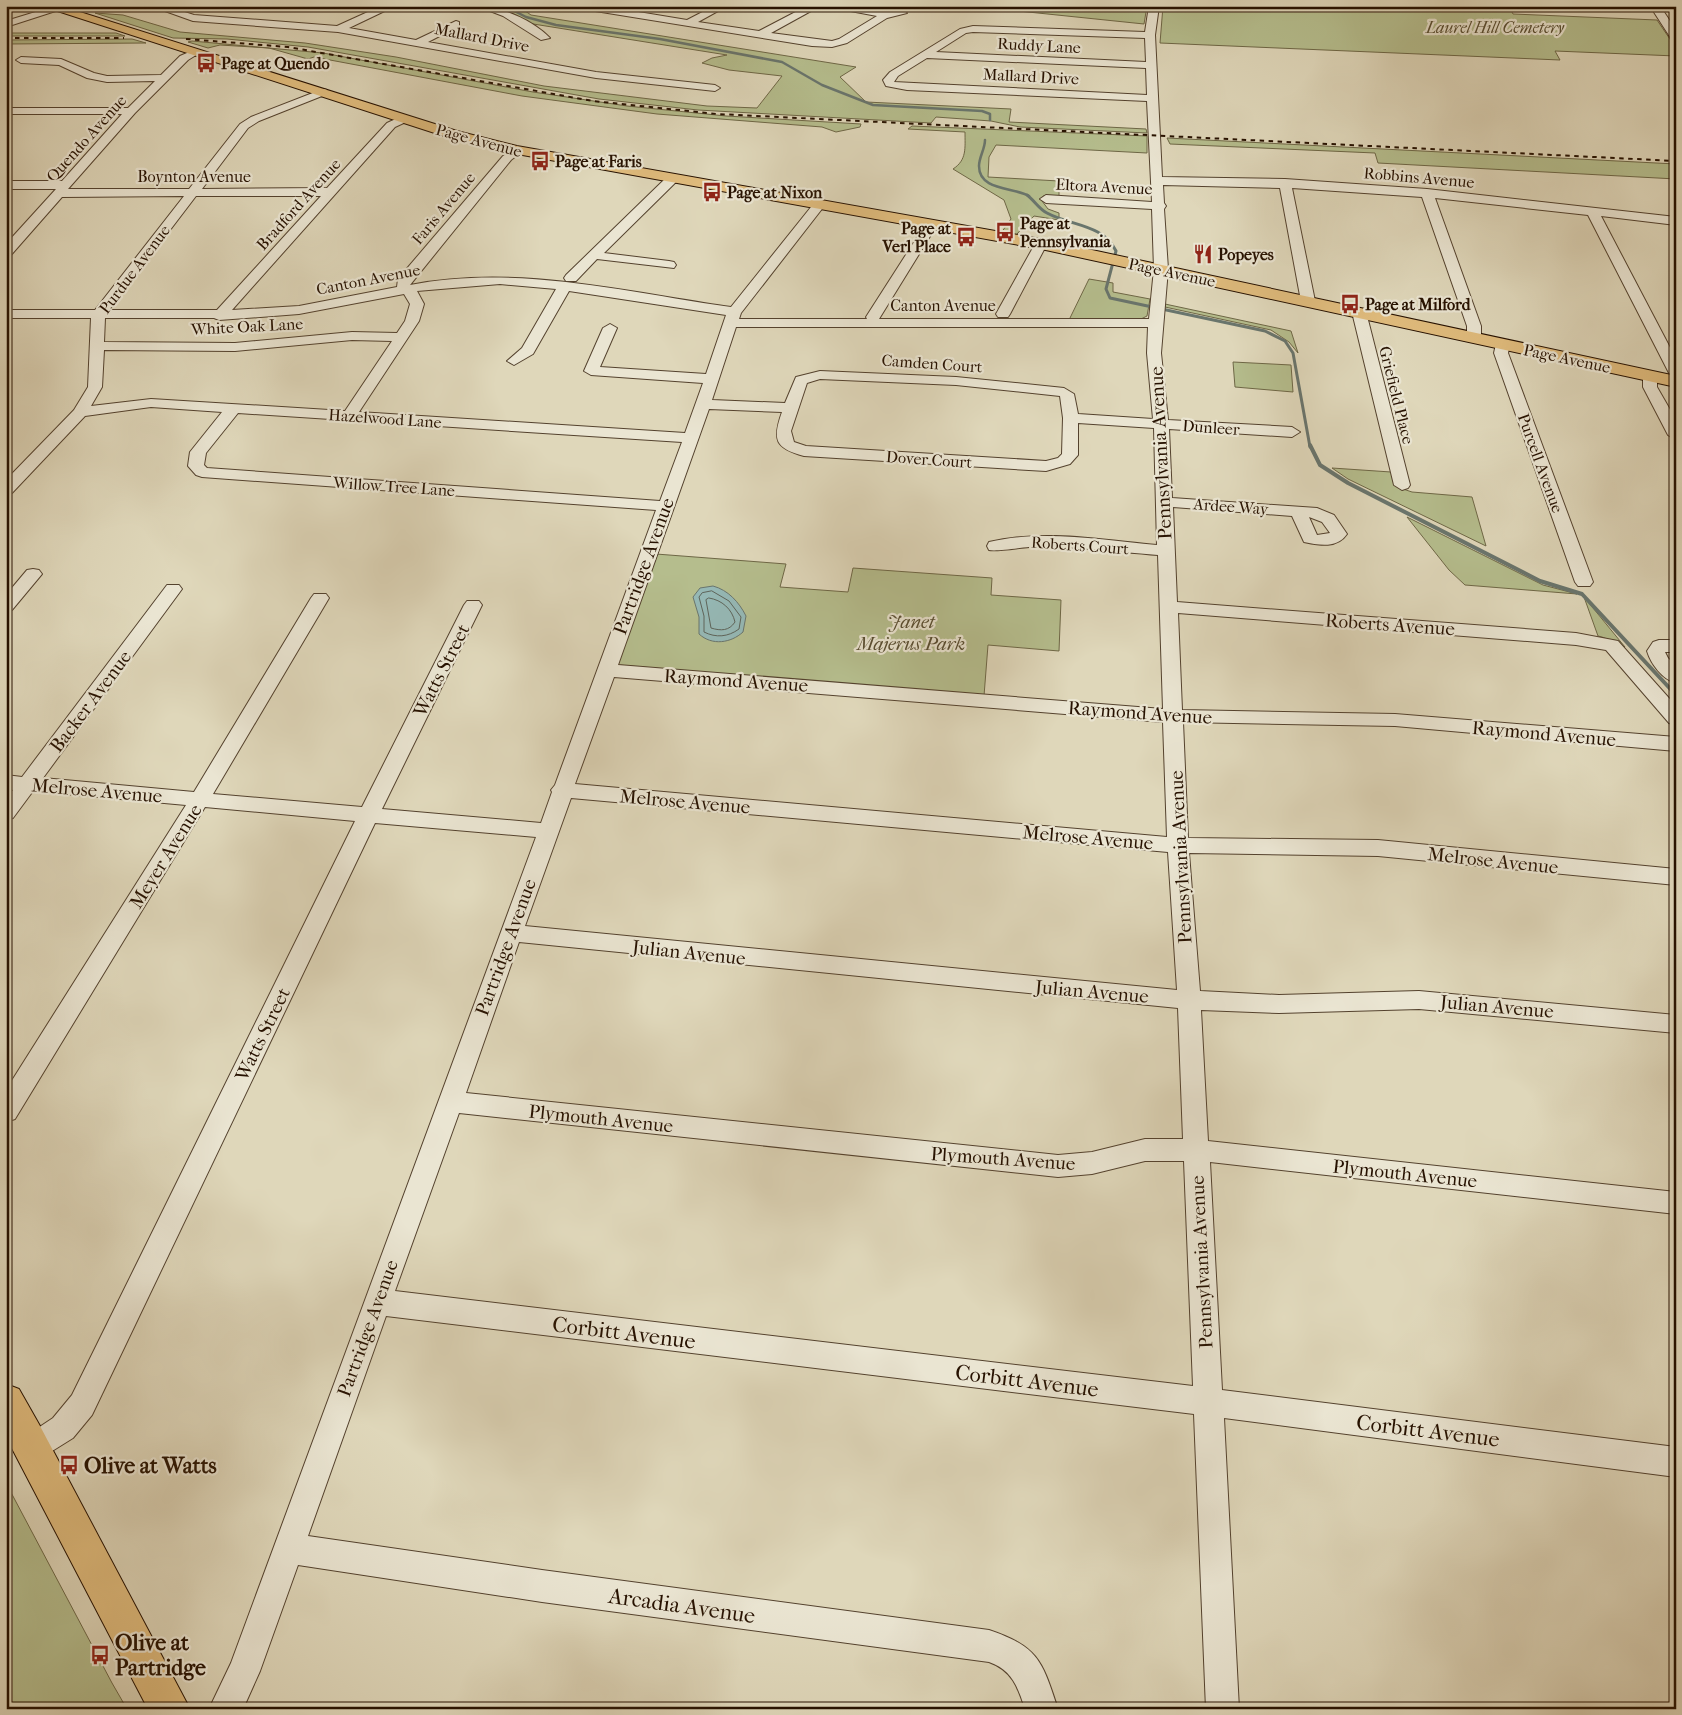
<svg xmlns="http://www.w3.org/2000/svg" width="1682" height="1715" viewBox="0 0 1682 1715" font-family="'IM FELL French Canon',serif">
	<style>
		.green { fill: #b5bd8d; stroke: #6e6746 }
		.water { fill: #95b8b5; stroke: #69756d }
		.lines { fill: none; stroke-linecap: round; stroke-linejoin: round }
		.shore { stroke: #5e645a; stroke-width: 1 }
		.stream-far2 { stroke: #69756d; stroke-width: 2.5 }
		.stream-far1 { stroke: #69756d; stroke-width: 3 }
		.stream { stroke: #69756d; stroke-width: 4 }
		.minor-casing { stroke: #54422e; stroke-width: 2 }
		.major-casing { stroke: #261100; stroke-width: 2 }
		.minor { fill: #eae5d2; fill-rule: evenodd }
		.major { fill: #e0bc7d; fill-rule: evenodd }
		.rail { stroke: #261100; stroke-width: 2; stroke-dasharray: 4.5 4.5; stroke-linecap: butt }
		.labels { text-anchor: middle; stroke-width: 4.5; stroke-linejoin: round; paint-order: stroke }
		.far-park-label { font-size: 16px; font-style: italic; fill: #584d31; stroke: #eae5d2 }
		.far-street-label { font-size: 16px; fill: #261100; stroke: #eae5d2 }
		.far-poi-label { font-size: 16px; font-weight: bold; fill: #261100; stroke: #eae5d2; text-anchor: start }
		.street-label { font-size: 19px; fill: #261100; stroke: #eae5d2 }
		.park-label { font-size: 19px; font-style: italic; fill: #584d31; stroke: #eae5d2 }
		.near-street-label { font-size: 22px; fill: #261100; stroke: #eae5d2 }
		.near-poi-label { font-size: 22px; font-weight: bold; fill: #261100; stroke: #eae5d2; text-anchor: start }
	</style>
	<rect width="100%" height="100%" fill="#dfd7ba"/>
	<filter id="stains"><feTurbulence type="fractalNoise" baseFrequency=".004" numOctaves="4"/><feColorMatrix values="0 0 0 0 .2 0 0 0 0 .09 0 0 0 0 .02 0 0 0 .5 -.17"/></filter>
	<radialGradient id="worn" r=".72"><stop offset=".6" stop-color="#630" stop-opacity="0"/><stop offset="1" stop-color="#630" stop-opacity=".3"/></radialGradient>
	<path class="green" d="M492 6H518L531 15 856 67 840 77 866 102 1011 109 1009 122 1146 129 1147 133 1020 127 991 121 936 117 931 123 698 110 599 99 308 47 227 39 173 38 95 13 123 15 180 32 305 43 396 57 544 86 707 106 757 108 782 76 729 70 702 63 712 58 727 55 527 23Z
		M970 6H1147L1144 24Z
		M1163 6H1509L1513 14 1657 20 1676 48V56L1555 51 1560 60 1160 43Z
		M6 33H116L125 36H6Z
		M132 39 146 43 6 44V40Z
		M192 41 323 53 533 92 627 106 726 116 861 124 860 127 836 132 822 127 657 114 522 96 314 57 308 59 269 48 220 45 208 48 188 42Z
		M912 126 1147 136V153L996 145 989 157 988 177 1059 181V197L1043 196 1042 201 1048 209 1059 213V220L1034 216 1016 235 1001 233 1011 219 1004 200 953 169C967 160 965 148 965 132L908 129Z
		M1167 138 1676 164V179L1378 163 1375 153 1170 144Z
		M1089 279 1113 283V292L1150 299 1147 316 1139 320H1069Z
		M1165 304 1291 331 1298 353 1289 342 1271 330 1165 307Z
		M1233 362 1291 365 1293 392 1235 387Z
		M1332 468 1391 472 1400 488 1412 492 1472 497 1486 546 1348 479Z
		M1407 517 1543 585 1577 594 1465 585 1449 570Z
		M656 554 786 564 780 587 848 592 853 568 992 578 991 595 1061 600 1059 651 988 645 984 696 618 665 617 661Z
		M1584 597 1625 647C1616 646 1609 638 1598 636Z
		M6 1483 112 1683 127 1709H6Z"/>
	<path class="water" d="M713 586C728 590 739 602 746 616L743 632C731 643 712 646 699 634V617L693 597 700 588Z"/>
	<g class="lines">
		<path class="shore" d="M712 591 729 601 741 617 739 629C728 637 716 638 704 632V616L699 597 702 593Z
			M709 598C722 600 732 609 735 622 729 631 721 631 711 628L706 600Z"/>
		<path class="stream-far2" d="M505 6 526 17 556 25 660 39 782 62 822 85 873 105 982 111 990 114V120
			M985 140C985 149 979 157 979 166 979 191 1014 187 1029 196"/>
		<path class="stream-far1" d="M1027 195C1034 200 1039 209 1047 213 1071 226 1103 224 1116 251L1106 289 1110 298 1265 331 1285 341 1293 353 1310 447"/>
		<path class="stream" d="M1310 445 1320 465 1348 483 1540 581 1582 594 1676 695"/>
		<defs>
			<path id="minor" d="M55 6H71L6 27V21Z
				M151 6H166L194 15 337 26 381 6H395L349 28 416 40 456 21 459 22V26L428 42 596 72 715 85 720 88 715 91 596 78 338 32 193 21Z
				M477 6C501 6 534 21 550 38L541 40 503 16Z
				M578 6H602L687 20 714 6H727L698 22 759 31 807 6H820L771 33 832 41 839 39 877 16 824 6 898 8 907 13 887 18 847 43 832 47 812 46 583 9Z
				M1149 6H1159L1155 35 1162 177 1285 179 1427 189 1676 217V225L1601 216 1676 359V377L1669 373 1588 215 1435 198 1481 326V338L1474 342 1467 338V326L1422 197 1292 188 1315 301 1308 305 1301 301 1280 188 1163 185 1164 203 1166 206 1164 209 1168 269 1161 353 1168 420 1292 427 1300 432 1292 437 1169 429 1172 498 1317 508 1334 515 1347 534C1337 549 1319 545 1304 542L1292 516 1173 507 1177 602 1576 633 1618 641 1676 706V725L1669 723 1606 650 1576 645 1178 613 1182 710 1395 714 1676 737V751L1395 726 1183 722 1188 838 1378 840 1676 869V885L1378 856 1189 853 1200 991 1279 995 1419 991 1676 1015V1033L1419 1009 1279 1013 1201 1010 1208 1141 1676 1192V1214L1210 1162 1222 1390 1676 1447V1477L1224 1418 1239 1709H1206L1194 1414 386 1316 308 1536 542 1570 989 1630C1039 1647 1042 1661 1058 1709H1025C1018 1687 1012 1670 989 1662L542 1602 298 1565 260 1671 243 1709H209L231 1663 536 837 375 823 92 1415 73 1438 33 1463 23 1458 18 1448 23 1438 53 1418 72 1395 355 821 205 807 15 1119 6 1122V1090L186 805 33 791 13 818 6 820V798L13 790 6 789V775L22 777 167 585H179L182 589 43 778 194 792 311 598 314 594H326L329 598 213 794 362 807 464 605 467 601H479L482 605 382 809 541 823 552 792 551 790 555 785 656 510 202 477 196 475 188 466 190 452 222 412 151 407 85 416 12 493 6 495V480L74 410 88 387 91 318H6V310H95L184 196 62 197 11 255 6 256V244L56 189H6V181H62L122 114H6V108H128L155 81 107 82 87 78 59 65 21 63 16 60 21 57 61 59 94 73 107 76 161 75 180 56 196 49 201 52 188 60 135 113 68 189H189L240 124 251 117 323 89 327 90V94L259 121 248 128 202 189 327 188 387 123 400 117H408V121L395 127 232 310 299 306 397 287 398 279 503 156 517 147 521 148V152L511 160 410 285C516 264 625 292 731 307L815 202 819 201 825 205 741 313 739 319H867L866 317 925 225 931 221 937 225 879 319H1149L1154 269 1152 209 1046 203 1040 199 1046 195 1152 202 1147 101 907 90 886 86 883 80 890 72 960 29 973 26 1145 32ZM973 32 1145 38 1146 62 936 52 966 33ZM927 58 1146 68 1147 95 894 82 898 76ZM196 196H321L217 310H109ZM500 284 556 289 522 348 507 361 514 365 533 354 569 291 726 315 706 374 600 367 617 328 610 324 603 328 584 371 591 375 703 383 685 433 359 412 419 321 424 304 417 291ZM404 294 410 304 405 321 397 333 352 332 235 343 104 342 105 318H214L219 320 299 314ZM736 327H1148L1147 353 1153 419 1078 414 1074 394 1064 388 956 377 820 371 796 377 785 403 712 400ZM352 340 392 341 345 411 151 399 91 406 102 387 104 350 235 351ZM820 379 956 385 1060 396 1063 418 1062 454 1058 458 1046 461 806 446 794 442 791 431 807 383ZM709 409 782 412C772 440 775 448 804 456L1046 471 1070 464 1078 455V423L1154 428 1157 545C1102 540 1043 529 989 542L987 546 989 550C998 552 1029 546 1042 546 1081 547 1119 552 1158 555L1163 709 618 665ZM238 413 682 442 660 501 207 468 204 465 206 453ZM1309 517 1322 522 1330 533 1317 535ZM614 677 1163 722 1167 837 575 784ZM571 798 1168 852 1177 990 525 926ZM519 942 1178 1008 1183 1139H1145L1092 1152 1058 1155 466 1093ZM459 1113 1058 1177 1092 1174 1145 1161H1184L1193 1386 395 1291Z
				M1650 6H1660L1676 30V41L1672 40Z
				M672 175 678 179 676 182 604 253 669 261 674 262 676 265 674 268 597 259 576 281H566L564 278 566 275 668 176Z
				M1041 240 1047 244 1010 314 1008 317H998L996 314 1035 244Z
				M1359 308 1366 312 1410 485 1408 488 1402 490 1394 485 1352 312Z
				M1503 340 1510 344 1508 353 1593 582 1590 586H1578L1575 582 1494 353 1496 344Z
				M1650 372 1657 376V387L1676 420V440L1668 435 1643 387V376Z
				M33 569 39 570 42 574 12 610 6 611V595L27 570Z
				M1659 640H1676V652H1665L1668 658 1676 666V683C1662 679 1651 664 1647 651L1653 642Z"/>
			<path id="major" d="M42 6H61L457 131 517 146 1041 239 1676 376V387L1041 249 517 154 447 137Z
				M6 1384 19 1389 40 1426 190 1709H148L6 1437Z"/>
		</defs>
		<use href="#minor" class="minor-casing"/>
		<use href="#major" class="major-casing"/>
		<use href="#minor" class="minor"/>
		<use href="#major" class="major"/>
		<path class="rail" d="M6 38H124
			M186 39 288 47 593 101 717 114 1676 161"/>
	</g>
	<defs>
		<symbol id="bus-bare" viewBox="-9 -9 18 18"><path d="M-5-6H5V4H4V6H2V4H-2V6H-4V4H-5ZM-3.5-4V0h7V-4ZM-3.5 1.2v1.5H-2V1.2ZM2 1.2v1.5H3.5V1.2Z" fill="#8f2418" stroke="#eae5d2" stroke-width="2.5" paint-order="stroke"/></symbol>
		<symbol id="restaurant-bare" viewBox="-9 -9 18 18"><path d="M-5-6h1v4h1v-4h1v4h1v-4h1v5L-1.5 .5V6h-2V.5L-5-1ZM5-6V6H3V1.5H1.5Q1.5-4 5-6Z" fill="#8f2418" stroke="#eae5d2" stroke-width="2.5" paint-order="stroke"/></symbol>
	</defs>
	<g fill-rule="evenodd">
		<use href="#bus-bare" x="192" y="49" width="28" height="28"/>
		<use href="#bus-bare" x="526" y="147" width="28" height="28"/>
		<use href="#bus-bare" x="698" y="178" width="28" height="28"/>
		<use href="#bus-bare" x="991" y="218" width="28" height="28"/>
		<use href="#bus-bare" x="952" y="223" width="28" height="28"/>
		<use href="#restaurant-bare" x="1189" y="240" width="28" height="28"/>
		<use href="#bus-bare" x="1336" y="290" width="28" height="28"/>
		<use href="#bus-bare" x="55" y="1451" width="28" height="28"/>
		<use href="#bus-bare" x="86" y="1641" width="28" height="28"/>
	</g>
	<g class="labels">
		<g class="far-park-label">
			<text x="1495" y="33">Laurel Hill Cemetery</text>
		</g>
		<g class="far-street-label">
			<text transform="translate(482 37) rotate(11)" y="6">Mallard Drive</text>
			<text transform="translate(1039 45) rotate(3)" y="6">Ruddy Lane</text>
			<text transform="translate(1031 76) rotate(3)" y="6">Mallard Drive</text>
			<text transform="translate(86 138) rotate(-48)" y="6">Quendo Avenue</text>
			<text transform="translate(479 140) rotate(15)" y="6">Page Avenue</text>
			<text x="194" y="182">Boynton Avenue</text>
			<text transform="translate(1419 177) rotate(5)" y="6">Robbins Avenue</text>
			<text transform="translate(1104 186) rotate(3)" y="6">Eltora Avenue</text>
			<text transform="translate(298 204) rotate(-48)" y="6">Bradford Avenue</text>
			<text transform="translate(443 208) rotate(-50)" y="6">Faris Avenue</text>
			<text transform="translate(134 269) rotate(-53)" y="6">Purdue Avenue</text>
			<text transform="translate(1172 272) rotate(12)" y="6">Page Avenue</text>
			<text transform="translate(368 279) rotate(-11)" y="6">Canton Avenue</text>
			<text x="943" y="311">Canton Avenue</text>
			<text transform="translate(247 326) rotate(-3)" y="6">White Oak Lane</text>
			<text transform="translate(1567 358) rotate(12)" y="6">Page Avenue</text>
			<text transform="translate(932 363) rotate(4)" y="6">Camden Court</text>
			<text transform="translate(1397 395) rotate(76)" y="6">Griefield Place</text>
			<text transform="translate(385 418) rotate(4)" y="6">Hazelwood Lane</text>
			<text transform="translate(1211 427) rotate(4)" y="6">Dunleer</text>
			<text transform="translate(929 459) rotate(4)" y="6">Dover Court</text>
			<text transform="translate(1541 463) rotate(70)" y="6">Purcell Avenue</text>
			<text transform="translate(394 486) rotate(4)" y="6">Willow Tree Lane</text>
			<text transform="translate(1231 506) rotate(4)" y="6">Ardee Way</text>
			<text transform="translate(1080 545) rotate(4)" y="6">Roberts Court</text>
		</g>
		<g class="far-poi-label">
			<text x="221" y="69">Page at Quendo</text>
			<text x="555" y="167">Page at Faris</text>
			<text x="727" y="198">Page at Nixon</text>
			<text x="1020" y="229">Page at<tspan x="1020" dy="18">Pennsylvania</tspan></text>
			<text x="951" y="234" text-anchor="end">Page at<tspan x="951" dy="18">Verl Place</tspan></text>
			<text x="1218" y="260">Popeyes</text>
			<text x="1365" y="310">Page at Milford</text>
		</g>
		<g class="street-label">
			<text transform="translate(1160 453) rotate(-93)" y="7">Pennsylvania Avenue</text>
			<text transform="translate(643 566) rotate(-70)" y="7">Partridge Avenue</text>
			<text transform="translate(1390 624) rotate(4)" y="7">Roberts Avenue</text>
			<text transform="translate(441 670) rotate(-63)" y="7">Watts Street</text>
			<text transform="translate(736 680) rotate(4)" y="7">Raymond Avenue</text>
			<text transform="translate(90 701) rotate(-53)" y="7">Backer Avenue</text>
			<text transform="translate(1140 712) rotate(4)" y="7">Raymond Avenue</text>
			<text transform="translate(1544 733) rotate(5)" y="7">Raymond Avenue</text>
			<text transform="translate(97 790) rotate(5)" y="7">Melrose Avenue</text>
			<text transform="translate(685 801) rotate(5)" y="7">Melrose Avenue</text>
			<text transform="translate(1088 837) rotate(5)" y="7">Melrose Avenue</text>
			<text transform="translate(165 856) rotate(-58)" y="7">Meyer Avenue</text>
			<text transform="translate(1180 857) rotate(-93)" y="7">Pennsylvania Avenue</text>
			<text transform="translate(1493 860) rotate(6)" y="7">Melrose Avenue</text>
			<text transform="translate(505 947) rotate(-70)" y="7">Partridge Avenue</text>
			<text transform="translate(689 952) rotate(6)" y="7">Julian Avenue</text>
			<text transform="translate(1092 991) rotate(5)" y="7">Julian Avenue</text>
			<text transform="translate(1497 1006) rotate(5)" y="7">Julian Avenue</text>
			<text transform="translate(262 1034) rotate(-64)" y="7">Watts Street</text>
			<text transform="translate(601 1118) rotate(6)" y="7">Plymouth Avenue</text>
			<text transform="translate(1003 1158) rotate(4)" y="7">Plymouth Avenue</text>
			<text transform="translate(1405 1173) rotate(6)" y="7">Plymouth Avenue</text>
			<text transform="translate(1201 1262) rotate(-93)" y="7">Pennsylvania Avenue</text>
			<text transform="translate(367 1328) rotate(-70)" y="7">Partridge Avenue</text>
		</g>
		<g class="park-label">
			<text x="911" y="628">Janet<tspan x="911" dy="22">Majerus Park</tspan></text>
		</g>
		<g class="near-street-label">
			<text transform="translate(624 1332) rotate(7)" y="8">Corbitt Avenue</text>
			<text transform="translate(1027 1380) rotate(7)" y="8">Corbitt Avenue</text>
			<text transform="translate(1428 1430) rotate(7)" y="8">Corbitt Avenue</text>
			<text transform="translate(682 1605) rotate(8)" y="8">Arcadia Avenue</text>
		</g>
		<g class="near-poi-label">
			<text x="84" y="1473">Olive at Watts</text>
			<text x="115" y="1650">Olive at<tspan x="115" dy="25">Partridge</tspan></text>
		</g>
	</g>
	<rect width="1682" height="1715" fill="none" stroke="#dfd7ba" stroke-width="25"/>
	<rect x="8" y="8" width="1667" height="1700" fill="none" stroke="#261100" stroke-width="2.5"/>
	<rect x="12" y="12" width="1657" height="1690" fill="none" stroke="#261100"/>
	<rect width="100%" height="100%" filter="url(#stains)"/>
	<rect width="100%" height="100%" fill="url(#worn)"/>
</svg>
